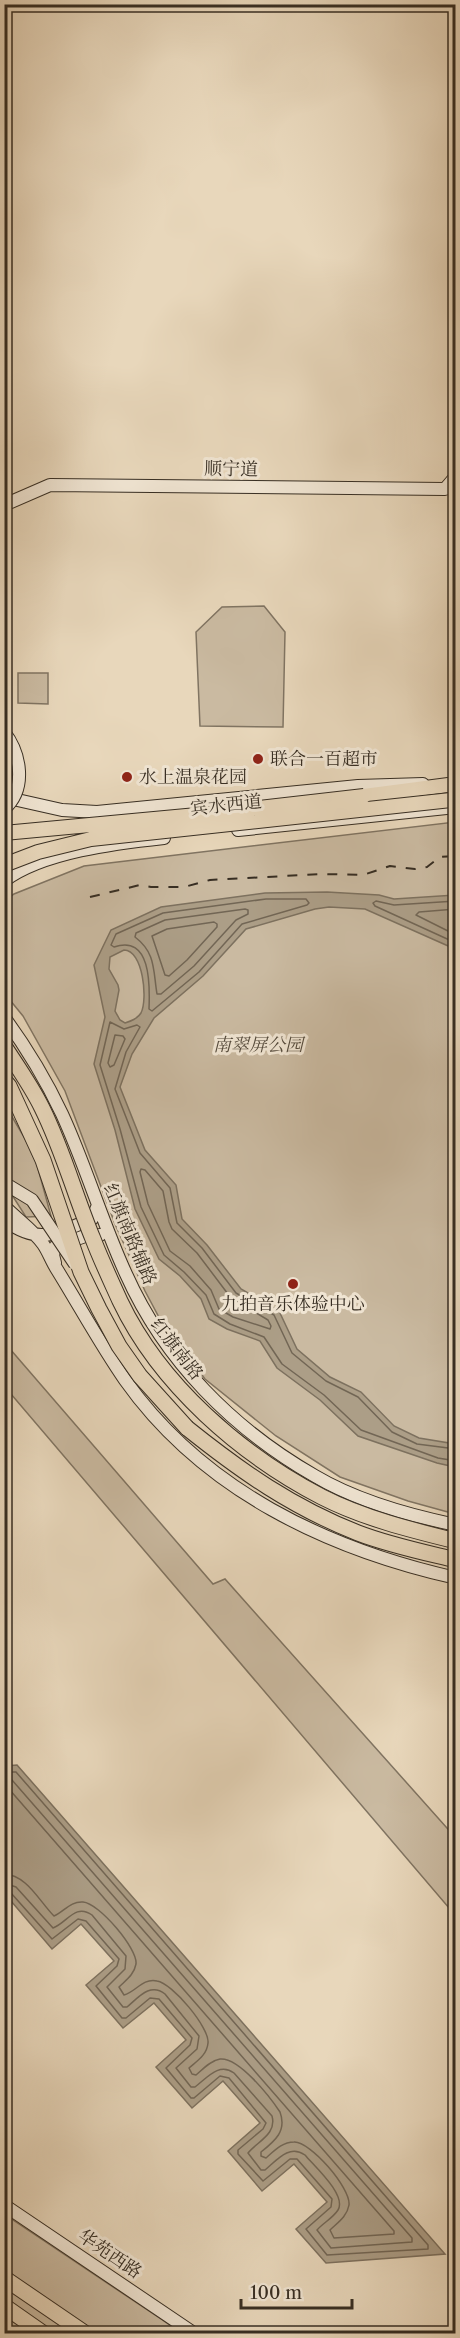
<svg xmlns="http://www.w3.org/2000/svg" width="460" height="2338" viewBox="0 0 460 2338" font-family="'Libre Caslon Text','Noto Serif SC',serif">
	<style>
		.green { fill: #cabaa1; stroke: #807462; stroke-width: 1.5 }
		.water { fill: #ac9e87; stroke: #7d715f; stroke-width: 1.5; fill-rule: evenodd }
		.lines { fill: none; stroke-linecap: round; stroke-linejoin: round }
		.shore { stroke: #726655; stroke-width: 1.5 }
		.secondary-casing { stroke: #372e23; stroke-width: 14 }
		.primary-casing { stroke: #372e23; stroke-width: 16 }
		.highway-casing { stroke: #372e23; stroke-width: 17 }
		.secondary { stroke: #f0e5d3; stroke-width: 12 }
		.primary { stroke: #e8d7bb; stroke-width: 14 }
		.highway { stroke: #e8d7bb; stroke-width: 15 }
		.rail { stroke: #372e23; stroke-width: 2; stroke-dasharray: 10 10; stroke-linecap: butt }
		.secondary-bridge-casing { stroke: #372e23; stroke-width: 14; stroke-linecap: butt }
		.primary-bridge-casing { stroke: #372e23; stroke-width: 16; stroke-linecap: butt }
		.highway-bridge-casing { stroke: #372e23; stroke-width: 17; stroke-linecap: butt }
		.secondary-bridge { stroke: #f0e5d3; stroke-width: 12 }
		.primary-bridge { stroke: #e8d7bb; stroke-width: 14 }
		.highway-bridge { stroke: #e8d7bb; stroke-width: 15 }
		.poi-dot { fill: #8f2418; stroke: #f0e5d3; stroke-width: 2 }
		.labels { text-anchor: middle; stroke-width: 6; stroke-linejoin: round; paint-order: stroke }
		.street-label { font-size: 18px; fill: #372e23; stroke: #f0e5d3 }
		.poi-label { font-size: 18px; fill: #372e23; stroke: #f0e5d3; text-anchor: start }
		.park-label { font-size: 18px; font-style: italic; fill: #544a3c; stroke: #f0e5d3 }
	</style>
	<rect width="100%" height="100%" fill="#e8d7bb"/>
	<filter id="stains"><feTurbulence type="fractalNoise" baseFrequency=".00333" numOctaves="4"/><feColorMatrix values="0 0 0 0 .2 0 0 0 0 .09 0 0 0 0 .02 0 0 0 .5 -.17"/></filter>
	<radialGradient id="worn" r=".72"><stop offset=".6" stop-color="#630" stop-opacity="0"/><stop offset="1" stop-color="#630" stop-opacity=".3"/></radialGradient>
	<path class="green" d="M264 606 285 632 283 727 200 726 196 632 222 607Z
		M18 673H48V704L18 703Z
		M455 822V1514L408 1501 340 1477 276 1436 205 1379 161 1321 145 1291 115 1224 65 1091 23 1016 5 994 4 902 14 894 84 866Z
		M4 1103 34 1154 51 1216 26 1217 5 1184Z
		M4 1342 213 1584 225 1579 455 1837V1915L5 1387Z
		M4 2214 161 2319 181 2333H5Z"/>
	<path class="water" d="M327 892 379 895 394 899 455 895V949L365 909 329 907 315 909 246 929 203 976 154 1018 132 1054 120 1087 145 1150 176 1185 182 1219 207 1245 241 1289 279 1311 297 1349 330 1377 361 1392 394 1426 419 1438 455 1444V1467L437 1463 358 1436 320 1400 277 1368 260 1341 227 1329 209 1319 201 1299 180 1276 159 1259 135 1209 115 1130 94 1064 105 1017 94 965 111 930 161 907 265 893ZM124 950C143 950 148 999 141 1013 137 1019 131 1021 125 1023L120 1020 115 1011 119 990 118 985 109 969 110 957Z
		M17 1765 445 2254 326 2263 296 2229 327 2202 294 2164 262 2191 228 2151 260 2123 223 2081 192 2108 156 2067 186 2040 154 2003 123 2028 86 1985 114 1961 81 1924 52 1949 5 1894V1766Z"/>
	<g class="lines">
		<path class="shore" d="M266 899H306L309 903 307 905 242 924 199 972 152 1011 149 1009C150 985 151 934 114 947L111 945 116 934 163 913Z
			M456 901 394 905 376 901 373 903 375 906 456 943
			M245 909 248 910V914L236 920 194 966 161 994H157C153 970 156 953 135 937L136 933 165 920Z
			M456 909 419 912 416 915 456 935
			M214 922 217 924V927L187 960 169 976 165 975 152 936 167 929Z
			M115 1035 123 1036 125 1039 114 1065 110 1067 108 1063Z
			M141 1169 145 1170 163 1191 169 1222 172 1229 197 1253 231 1298 268 1320 271 1326 270 1329 233 1317 219 1309 211 1290 190 1266 170 1251 148 1204 140 1172Z
			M456 1449 417 1444 392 1432 358 1397 326 1381 292 1353 274 1315 236 1293 202 1248 177 1223 170 1188 140 1153 115 1089 126 1052 140 1027 137 1025 124 1029 110 1022 100 1065 120 1129 141 1207 164 1255 184 1272 206 1295 214 1314 230 1324 264 1337 282 1364 324 1395 361 1430 438 1458 456 1461
			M4 1772H16L428 2245V2249L327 2255 306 2229 331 2207 332 2199 297 2159H290L263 2181 238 2154V2150L263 2129 266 2123 229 2078 220 2076 194 2098H191L166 2068 190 2045 192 2038 159 1999 150 1998 126 2018H122L96 1986 117 1966 119 1959 86 1921 78 1919 52 1939 11 1893 4 1891
			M4 1779 12 1780 412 2238V2242L331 2248 317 2230C323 2223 333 2218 338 2210 347 2195 314 2166 305 2155 289 2144 277 2160 265 2170H261L248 2153C258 2141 277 2134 272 2116L234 2073C219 2062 207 2078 195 2087H191L176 2068 197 2049 199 2036 165 1994C150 1982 138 1998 127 2007H123L107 1987 125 1969 126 1956 92 1915C75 1903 67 1923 53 1928L16 1887 4 1883
			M4 1788 9 1789 394 2231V2234L334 2238 330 2230C337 2223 347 2217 349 2205 351 2188 310 2141 294 2142 282 2142 274 2151 266 2158L261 2156V2152C275 2141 287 2131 280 2112 270 2097 239 2057 220 2059 210 2061 203 2069 196 2075L192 2074 189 2068C197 2061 207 2055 208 2043 210 2028 172 1983 157 1981 142 1978 136 1992 124 1995L119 1987C126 1980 134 1975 136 1964 138 1949 99 1903 83 1902 70 1901 64 1912 54 1916 39 1901 27 1875 4 1874"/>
		<defs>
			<path id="secondary" d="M4 505 50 485 445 489 456 476
				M4 797 62 810 97 812 358 786 423 784
				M238 830 456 807
				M4 881C42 852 117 843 164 838
				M4 1017C26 1047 46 1080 62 1114 86 1166 102 1222 126 1274 165 1361 233 1429 315 1476 357 1501 408 1515 456 1525
				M4 1206C17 1219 33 1230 43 1244 48 1251 51 1260 56 1268 79 1305 100 1344 125 1380 203 1490 327 1549 456 1578
				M4 1220C40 1246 56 1233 92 1219L98 1205
				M55 1263 53 1255 55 1247 85 1236 100 1235
				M4 2205 195 2334"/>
			<path id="primary" d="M364 796 456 784"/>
			<path id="highway" d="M187 1428C242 1472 292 1507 358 1533 389 1545 423 1552 456 1560
				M4 2278 86 2334
				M4 2306 44 2334"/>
		</defs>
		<use href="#secondary" class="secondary-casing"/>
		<use href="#primary" class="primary-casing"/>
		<use href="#highway" class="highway-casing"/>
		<use href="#secondary" class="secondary"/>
		<use href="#primary" class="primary"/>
		<use href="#highway" class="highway"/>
		<path class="rail" d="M90 897 140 885 151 887H184L210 880 322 874 363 875 390 866 415 869 427 867 440 857 456 856"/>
		<defs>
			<path id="secondary-bridge" d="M4 732C21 754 27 789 4 809
				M4 1183 32 1200 75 1264"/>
			<path id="primary-bridge" d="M4 833 197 815 364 796
				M4 865 38 852 91 839 451 800"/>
			<path id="highway-bridge" d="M4 1046C17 1066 32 1087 42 1108 63 1150 75 1196 93 1239 101 1260 111 1281 120 1301 160 1385 241 1455 322 1497 363 1518 411 1530 456 1541
				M4 1080 9 1086 43 1160 81 1272 99 1309 119 1346 140 1376 187 1428"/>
		</defs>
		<use href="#secondary-bridge" class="secondary-bridge-casing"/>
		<use href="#primary-bridge" class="primary-bridge-casing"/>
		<use href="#highway-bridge" class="highway-bridge-casing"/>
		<use href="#secondary-bridge" class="secondary-bridge"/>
		<use href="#primary-bridge" class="primary-bridge"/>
		<use href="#highway-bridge" class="highway-bridge"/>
	</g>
	<g class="poi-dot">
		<circle cx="258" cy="759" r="6"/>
		<circle cx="127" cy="777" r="6"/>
		<circle cx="293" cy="1284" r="6"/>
	</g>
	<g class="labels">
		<g class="street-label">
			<text transform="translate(231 469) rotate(1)" y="6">顺宁道</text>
			<text transform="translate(226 805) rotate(-6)" y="6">宾水西道</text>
			<text transform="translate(130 1234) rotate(67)" y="6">红旗南路辅路</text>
			<text transform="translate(177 1349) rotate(52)" y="6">红旗南路</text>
			<text transform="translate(110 2254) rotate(34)" y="6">华苑西路</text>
		</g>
		<g class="poi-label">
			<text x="270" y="765">联合一百超市</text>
			<text x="139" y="783">水上温泉花园</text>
			<text x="293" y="1310" text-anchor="middle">九拍音乐体验中心</text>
		</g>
		<g class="park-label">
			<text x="258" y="1051">南翠屏公园</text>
		</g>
	</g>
	<rect width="460" height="2338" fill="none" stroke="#e8d7bb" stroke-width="24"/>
	<rect x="6" y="6" width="448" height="2326" fill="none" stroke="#372e23" stroke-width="3"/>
	<rect x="12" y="12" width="436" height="2314" fill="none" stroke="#372e23" stroke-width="1.5"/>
	<path d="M241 2299v9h111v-9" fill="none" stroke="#372e23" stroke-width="3"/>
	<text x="250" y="2299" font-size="18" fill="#372e23" stroke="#f0e5d3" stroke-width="4.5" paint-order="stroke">100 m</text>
	<rect width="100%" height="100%" filter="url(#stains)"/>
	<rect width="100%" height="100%" fill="url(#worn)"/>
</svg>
